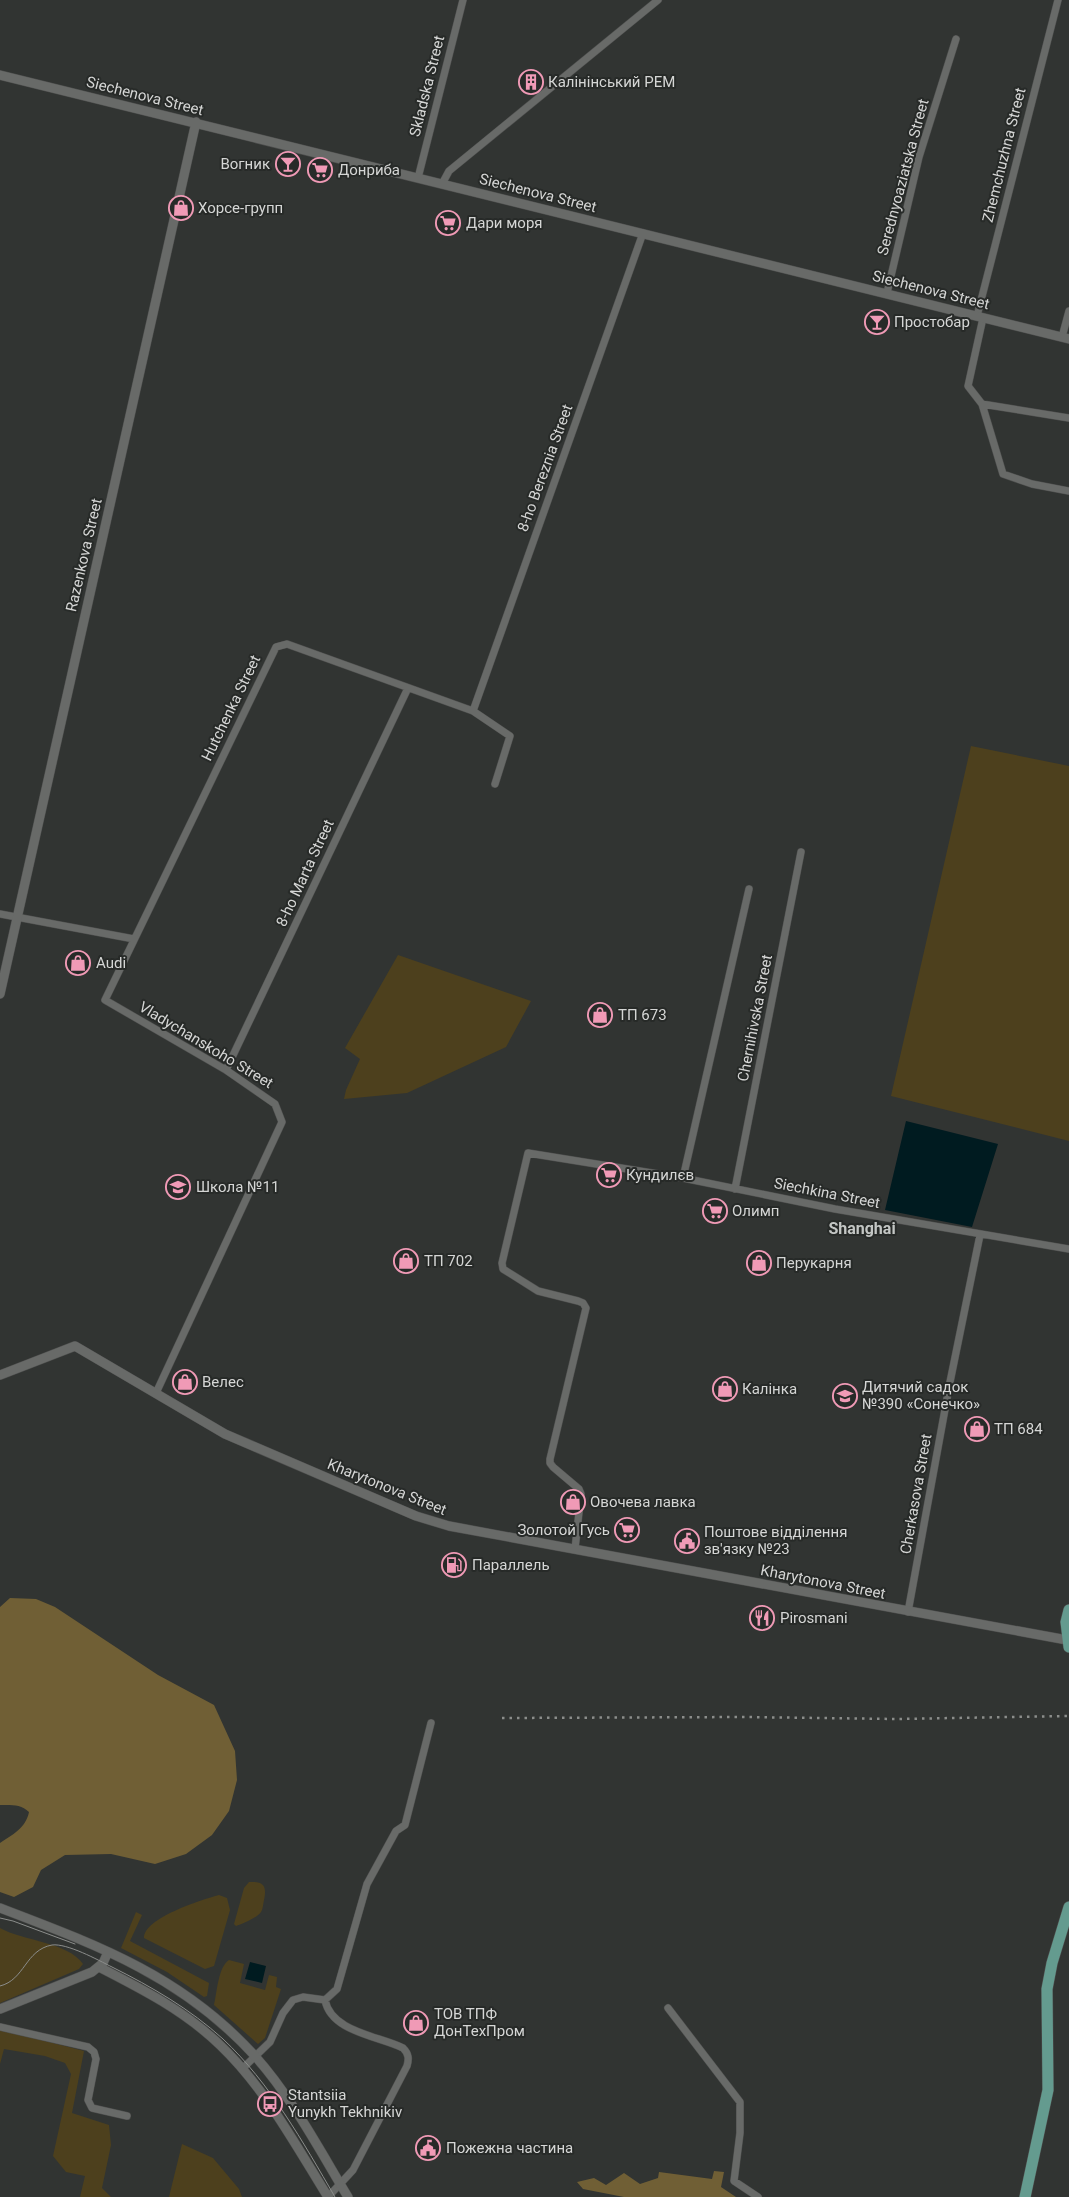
<svg xmlns="http://www.w3.org/2000/svg" width="1069" height="2197" viewBox="0 0 1069 2197" font-family="Roboto,sans-serif">
	<style>
		.green { fill: #4d401d }
		.forest { fill: #705f35 }
		.water { fill: #001b20 }
		.lines { fill: none; stroke-linecap: round; stroke-linejoin: round }
		.minor-casing { stroke: #4e4f4e; stroke-width: 8 }
		.tertiary-casing { stroke: #4e4f4e; stroke-width: 10 }
		.primary-casing { stroke: #4e4f4e; stroke-width: 12 }
		.minor { stroke: #686a68; stroke-width: 7 }
		.tertiary { stroke: #686a68; stroke-width: 9 }
		.primary { stroke: #649b8f; stroke-width: 11 }
		.tram { stroke: #8b8d8b; stroke-width: 1 }
		.rail { stroke: #8b8d8b; stroke-width: 2.5; stroke-dasharray: 2.5 5; stroke-linecap: butt }
		.labels { text-anchor: middle; stroke-width: 4; stroke-linejoin: round; paint-order: stroke }
		.poi-label { font-size: 15px; fill: #d5d6d5; stroke: #272a28; text-anchor: start }
		.street-label { font-size: 15px; fill: #d5d6d5; stroke: #272a28 }
		.neighbourhood-label { font-size: 16px; font-weight: bold; fill: #c3c6c4; stroke: #272a28 }
	</style>
	<rect width="100%" height="100%" fill="#313432"/>
	<path class="green" d="M971 746 1069 766V1141L891 1096Z
		M398 955 531 1001 506 1047 407 1093 344 1099 346 1090 360 1059 345 1048Z
		M249 1882C264 1881 267 1886 264 1900 263 1904 263 1909 261 1912 257 1918 242 1924 236 1926L234 1924 244 1888Z
		M219 1895 227 1898 230 1910 214 1966 205 1969 201 1967 144 1938C144 1918 201 1900 219 1895Z
		M136 1912 142 1915 130 1941 209 1983 207 1996 204 1997 167 1972 121 1948Z
		M0 1928C23 1941 68 1942 83 1964L79 1969 0 2003Z
		M229 1960 244 1964 240 1983 265 1990 269 1975 277 1977 276 1987 281 1989 265 2038 258 2044 214 2005C217 1993 218 1967 229 1960Z
		M0 2029 84 2051 72 2113 109 2125 111 2145 102 2188 111 2197H80L85 2176 66 2172 53 2156 71 2074 65 2063 45 2056 4 2049 0 2064Z
		M182 2144 213 2158 239 2189 242 2197H169Z"/>
	<path class="forest" d="M10 1598 36 1599 55 1607 158 1675 214 1705 235 1751 237 1780 229 1811 212 1835 186 1854 155 1864 111 1854 65 1855 41 1870 33 1887 14 1897 0 1892V1843C12 1835 26 1828 29 1812 21 1804 11 1805 0 1805V1607Z
		M714 2171 724 2172 721 2187 736 2197H624L583 2189 577 2182 594 2178 606 2185 624 2173 640 2184 658 2178 659 2172 712 2179Z"/>
	<path class="water" d="M906 1121 998 1144 972 1227 885 1210Z
		M250 1962 266 1966 262 1983 245 1979Z"/>
	<g class="lines">
		<defs>
			<path id="minor" d="M418 178 463 0
				M442 184 449 171 658 0
				M887 293 919 157 956 39
				M977 316 1058 0
				M983 318 968 386 982 404 1003 474 1032 484 1069 491
				M1062 337 1069 311
				M982 404 1069 418
				M473 711 643 233
				M0 914 134 939
				M226 1070 408 688
				M683 1178 749 889
				M735 1189 801 852
				M156 1393 282 1122 275 1104 226 1070 105 1000 276 647 287 644 473 711 510 736 495 784
				M575 1549 581 1494 579 1489 553 1467 550 1463V1459L586 1308 583 1303 578 1301 538 1291 503 1269 502 1263 528 1153 683 1178 835 1209 1069 1249
				M908 1612 950 1382 980 1235
				M325 2000C331 2032 379 2036 403 2048 409 2054 409 2059 407 2066L353 2170 328 2197
				M668 2008 740 2102V2133L734 2181 758 2197
				M0 2027 88 2047 94 2052 96 2059 88 2100 92 2108 127 2116
				M242 2069 270 2042 283 2013 293 2000 303 1997 325 2000 337 1989 367 1884 396 1831 405 1825 431 1723"/>
			<path id="tertiary" d="M0 75 1069 339
				M0 994 196 122
				M0 1375 75 1346 225 1434 416 1516 449 1526 1067 1640
				M0 1908C97 1945 182 1976 254 2055 291 2096 319 2149 348 2197
				M99 1967C142 1989 185 2011 220 2045 265 2088 295 2144 328 2197
				M0 2009 92 1972 103 1963 108 1952"/>
			<path id="primary" d="M1069 1610 1066 1622 1069 1647
				M1025 2197 1048 2090 1047 1989 1052 1963 1069 1907"/>
		</defs>
		<use href="#minor" class="minor-casing"/>
		<use href="#tertiary" class="tertiary-casing"/>
		<use href="#primary" class="primary-casing"/>
		<use href="#minor" class="minor"/>
		<use href="#tertiary" class="tertiary"/>
		<use href="#primary" class="primary"/>
		<path class="tram" d="M0 1918 13 1921 75 1944
			M0 1986C25 1980 25 1950 52 1945 67 1943 98 1960 112 1967 152 1987 190 2009 223 2039 270 2083 303 2142 335 2197"/>
		<path class="rail" d="M502 1718 743 1717 896 1719 1069 1716"/>
	</g>
	<defs>
		<symbol id="building-ring" viewBox="-11 -11 22 22"><circle r="9.5" fill="#272a28" stroke="#f09ab6" stroke-width="1.5"/><path d="M-4-6H4V6H1V3H-1V6H-4ZM-2.5-4.3h1.7v1.8h-1.7ZM.8-4.3h1.7v1.8H.8ZM-2.5-1h1.7V.8h-1.7ZM.8-1h1.7V.8H.8Z" fill="#f09ab6"/></symbol>
		<symbol id="bar-ring" viewBox="-11 -11 22 22"><circle r="9.5" fill="#272a28" stroke="#f09ab6" stroke-width="1.5"/><path d="M-6-5H6L.8 .8V4.5H3.5V6h-7V4.5H-.8V.8Z" fill="#f09ab6"/></symbol>
		<symbol id="supermarket-ring" viewBox="-11 -11 22 22"><circle r="9.5" fill="#272a28" stroke="#f09ab6" stroke-width="1.5"/><path d="M-6-5.5h2.5l.6 2H6L4.5 2H-2.5L-4.4-4H-6ZM-1.5 3.2a1.3 1.3 0 1 0 .1 0ZM3 3.2a1.3 1.3 0 1 0 .1 0Z" fill="#f09ab6"/></symbol>
		<symbol id="shop-ring" viewBox="-11 -11 22 22"><circle r="9.5" fill="#272a28" stroke="#f09ab6" stroke-width="1.5"/><path d="M-5-2.5h2.3a2.7 3.5 0 0 1 5.4 0H5L5.5 6h-11ZM-1.5-2.5h3a1.5 2.3 0 0 0-3 0Z" fill="#f09ab6"/></symbol>
		<symbol id="school-ring" viewBox="-11 -11 22 22"><circle r="9.5" fill="#272a28" stroke="#f09ab6" stroke-width="1.5"/><path d="M0-5L7-2L0 1L-7-2ZM-4 1L0 2.5L4 1V4Q0 6-4 4Z" fill="#f09ab6"/></symbol>
		<symbol id="civic-ring" viewBox="-11 -11 22 22"><circle r="9.5" fill="#272a28" stroke="#f09ab6" stroke-width="1.5"/><path d="M-.6-6.5H3V-4.5H.6V-3L4-1V1h2V6H-6V1h2V-1L-.6-3ZM-1.2 2.5V6h2.4V2.5Z" fill="#f09ab6"/></symbol>
		<symbol id="fuel-ring" viewBox="-11 -11 22 22"><circle r="9.5" fill="#272a28" stroke="#f09ab6" stroke-width="1.5"/><path d="M-5.5-6h7V0h2V4h1.3V-2.5L3-4.5l.8-.8L6-3V5H2.5V1h-1V6h-7ZM-4.2-4.7v3.2H.2V-4.7Z" fill="#f09ab6"/></symbol>
		<symbol id="restaurant-ring" viewBox="-11 -11 22 22"><circle r="9.5" fill="#272a28" stroke="#f09ab6" stroke-width="1.5"/><path d="M-5-6h1v4h1v-4h1v4h1v-4h1v5L-1.5 .5V6h-2V.5L-5-1ZM5-6V6H3V1.5H1.5Q1.5-4 5-6Z" fill="#f09ab6"/></symbol>
		<symbol id="bus-ring" viewBox="-11 -11 22 22"><circle r="9.5" fill="#272a28" stroke="#f09ab6" stroke-width="1.5"/><path d="M-5-6H5V4H4V6H2V4H-2V6H-4V4H-5ZM-3.5-4V0h7V-4ZM-3.5 1.2v1.5H-2V1.2ZM2 1.2v1.5H3.5V1.2Z" fill="#f09ab6"/></symbol>
	</defs>
	<g fill-rule="evenodd">
		<use href="#building-ring" x="517" y="68" width="28" height="28"/>
		<use href="#bar-ring" x="274" y="150" width="28" height="28"/>
		<use href="#supermarket-ring" x="306" y="156" width="28" height="28"/>
		<use href="#shop-ring" x="167" y="194" width="28" height="28"/>
		<use href="#supermarket-ring" x="434" y="209" width="28" height="28"/>
		<use href="#bar-ring" x="863" y="308" width="28" height="28"/>
		<use href="#shop-ring" x="64" y="949" width="28" height="28"/>
		<use href="#shop-ring" x="586" y="1001" width="28" height="28"/>
		<use href="#supermarket-ring" x="595" y="1161" width="28" height="28"/>
		<use href="#school-ring" x="164" y="1173" width="28" height="28"/>
		<use href="#supermarket-ring" x="701" y="1197" width="28" height="28"/>
		<use href="#shop-ring" x="392" y="1247" width="28" height="28"/>
		<use href="#shop-ring" x="745" y="1249" width="28" height="28"/>
		<use href="#shop-ring" x="171" y="1368" width="28" height="28"/>
		<use href="#shop-ring" x="711" y="1375" width="28" height="28"/>
		<use href="#school-ring" x="831" y="1382" width="28" height="28"/>
		<use href="#shop-ring" x="963" y="1415" width="28" height="28"/>
		<use href="#shop-ring" x="559" y="1488" width="28" height="28"/>
		<use href="#supermarket-ring" x="613" y="1516" width="28" height="28"/>
		<use href="#civic-ring" x="673" y="1527" width="28" height="28"/>
		<use href="#fuel-ring" x="440" y="1551" width="28" height="28"/>
		<use href="#restaurant-ring" x="748" y="1604" width="28" height="28"/>
		<use href="#shop-ring" x="402" y="2009" width="28" height="28"/>
		<use href="#bus-ring" x="256" y="2090" width="28" height="28"/>
		<use href="#civic-ring" x="414" y="2134" width="28" height="28"/>
	</g>
	<g class="labels">
		<g class="poi-label">
			<text x="548" y="87">Калінінський РЕМ</text>
			<text x="270" y="169" text-anchor="end">Вогник</text>
			<text x="338" y="175">Донриба</text>
			<text x="198" y="213">Хорсе-групп</text>
			<text x="466" y="228">Дари моря</text>
			<text x="894" y="327">Простобар</text>
			<text x="96" y="968">Audi</text>
			<text x="618" y="1020">ТП 673</text>
			<text x="626" y="1180">Кундилєв</text>
			<text x="196" y="1192">Школа №11</text>
			<text x="732" y="1216">Олимп</text>
			<text x="424" y="1266">ТП 702</text>
			<text x="776" y="1268">Перукарня</text>
			<text x="202" y="1387">Велес</text>
			<text x="862" y="1392">Дитячий садок<tspan x="862" dy="17">№390 «Сонечко»</tspan></text>
			<text x="742" y="1394">Калінка</text>
			<text x="994" y="1434">ТП 684</text>
			<text x="590" y="1507">Овочева лавка</text>
			<text x="610" y="1535" text-anchor="end">Золотой Гусь</text>
			<text x="704" y="1537">Поштове відділення<tspan x="704" dy="17">зв'язку №23</tspan></text>
			<text x="472" y="1570">Параллель</text>
			<text x="780" y="1623">Pirosmani</text>
			<text x="434" y="2019">ТОВ ТПФ<tspan x="434" dy="17">ДонТехПром</tspan></text>
			<text x="288" y="2100">Stantsiia<tspan x="288" dy="17">Yunykh Tekhnikiv</tspan></text>
			<text x="446" y="2153">Пожежна частина</text>
		</g>
		<g class="street-label">
			<text transform="translate(427 86) rotate(-76)" y="5">Skladska Street</text>
			<text transform="translate(145 96) rotate(14)" y="5">Siechenova Street</text>
			<text transform="translate(1004 155) rotate(-76)" y="5">Zhemchuzhna Street</text>
			<text transform="translate(903 177) rotate(-75)" y="5">Serednyoaziatska Street</text>
			<text transform="translate(538 193) rotate(14)" y="5">Siechenova Street</text>
			<text transform="translate(931 290) rotate(14)" y="5">Siechenova Street</text>
			<text transform="translate(545 468) rotate(-70)" y="5">8-ho Bereznia Street</text>
			<text transform="translate(84 555) rotate(-77)" y="5">Razenkova Street</text>
			<text transform="translate(231 708) rotate(-64)" y="5">Hutchenka Street</text>
			<text transform="translate(305 873) rotate(-65)" y="5">8-ho Marta Street</text>
			<text transform="translate(755 1018) rotate(-79)" y="5">Chernihivska Street</text>
			<text transform="translate(206 1045) rotate(31)" y="5">Vladychanskoho Street</text>
			<text transform="translate(827 1193) rotate(11)" y="5">Siechkina Street</text>
			<text transform="translate(387 1487) rotate(22)" y="5">Kharytonova Street</text>
			<text transform="translate(916 1494) rotate(-80)" y="5">Cherkasova Street</text>
			<text transform="translate(823 1582) rotate(11)" y="5">Kharytonova Street</text>
		</g>
		<g class="neighbourhood-label">
			<text x="862" y="1234">Shanghai</text>
		</g>
	</g>
</svg>
